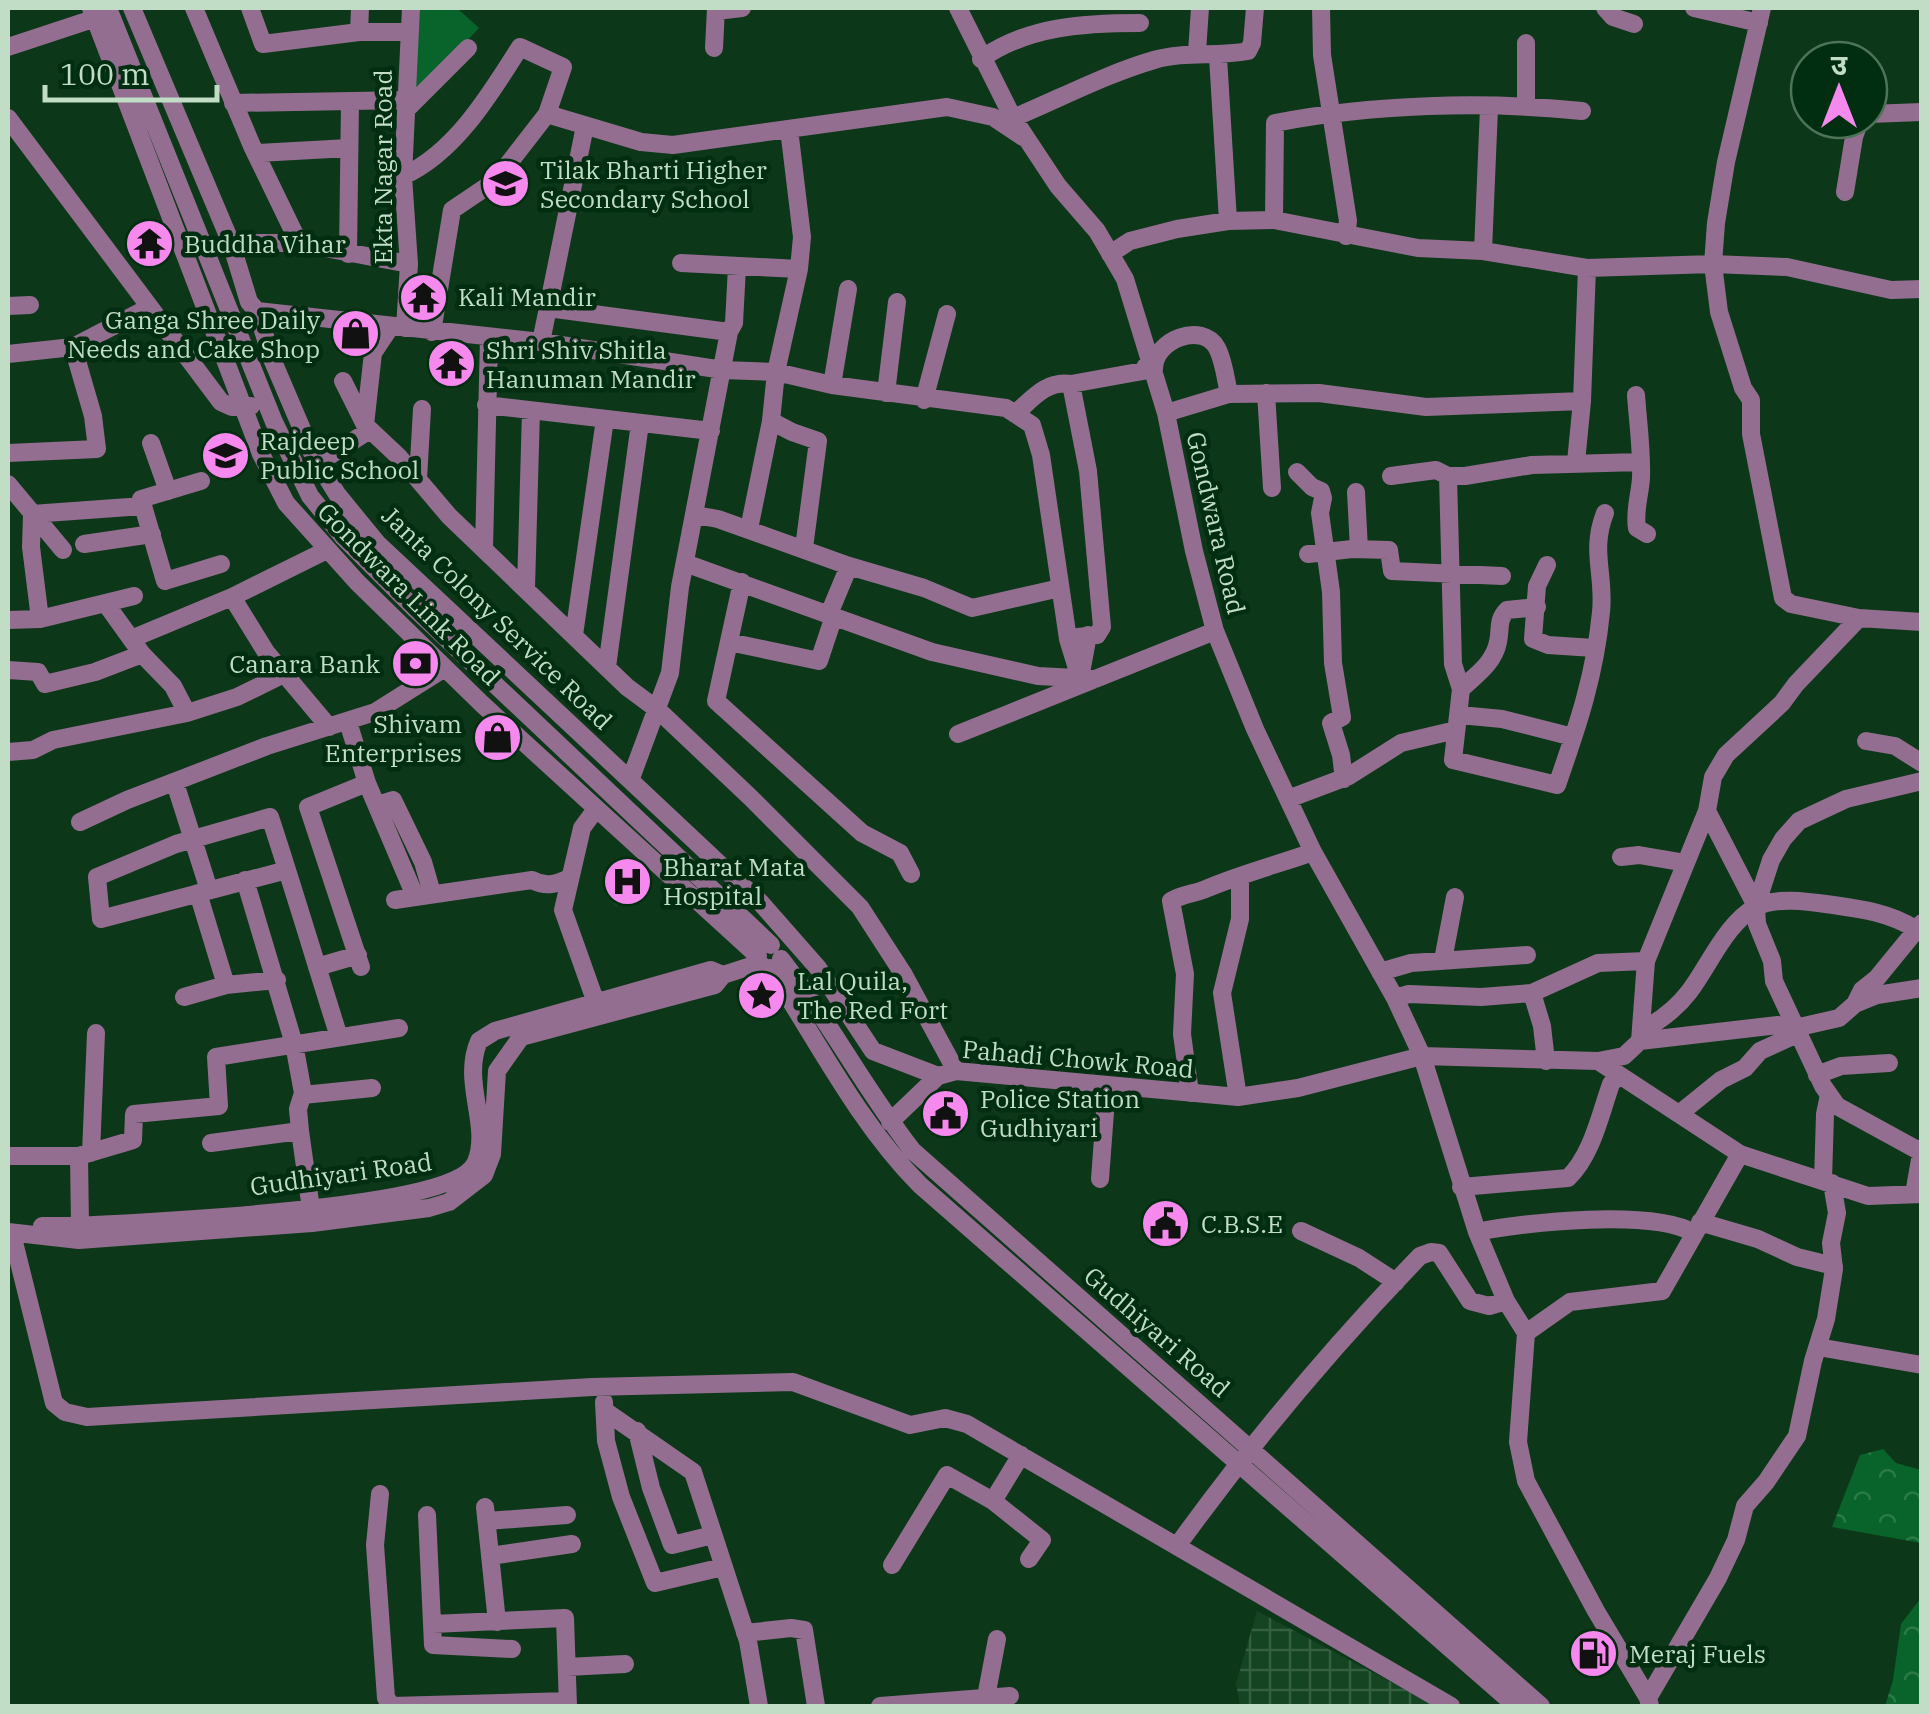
<svg xmlns="http://www.w3.org/2000/svg" width="1929" height="1714" viewBox="0 0 1929 1714" font-family="'IBM Plex Serif','Noto Sans Devanagari',serif">
	<style>
		.built { fill: #154422 }
		.industrial { fill: url(#industrial-grid) }
		.forest { fill: url(#forest-crowns) }
		.garden { fill: #08642b }
		.lines { fill: none; stroke-linecap: round; stroke-linejoin: round }
		.minor { stroke: #946e90; stroke-width: 18 }
		.labels { text-anchor: middle; stroke-width: 9; stroke-linejoin: round; paint-order: stroke }
		.street-label { font-size: 25px; fill: #c1ddc5; stroke: #012d10 }
		.poi-label { font-size: 25px; fill: #c1ddc5; stroke: #012d10; text-anchor: start }
	</style>
	<defs>
		<pattern id="industrial-grid" width="8" height="8" patternUnits="userSpaceOnUse" patternTransform="scale(2.5)"><rect width="8" height="8" fill="#154422"/><path d="M0 4h8M4 0v8" fill="none" stroke="#355f41"/></pattern>
		<pattern id="forest-crowns" width="20" height="18" patternUnits="userSpaceOnUse" patternTransform="scale(2.5)"><rect width="20" height="18" fill="#08642b"/><path d="M2 6a3 3 0 1 1 6 0M12 15a3 3 0 1 1 6 0" fill="none" stroke="#2a7a48"/></pattern>
	</defs>
	<rect width="100%" height="100%" fill="#0d3719"/>
	<path class="built" d="M640 857 651 870 616 907 604 892Z"/>
	<path class="industrial" d="M1257 1611 1436 1706H1240L1236 1684Z"/>
	<path class="forest" d="M1883 1449 1896 1463 1921 1470V1543L1832 1527 1860 1455Z
		M1921 1598V1706H1885L1893 1680 1901 1624Z"/>
	<path class="garden" d="M416 8H457L479 28 410 101Z"/>
	<g class="lines">
		<path class="minor" d="M91 8 261 454 286 503 357 582 482 704 758 956
			M108 8 274 422 310 496 344 538 413 607 771 945
			M132 8 231 243 249 302 257 311 272 359 313 455 337 494 377 543 760 902 818 968 873 1051 938 1076 956 1071 1238 1097 1298 1088 1422 1056 1598 1061 1740 1154 1868 1196 1922 1194
			M194 8 252 146 299 243
			M250 8 263 44 359 32H409
			M958 8 1013 118 1058 186 1097 231 1125 279 1166 413 1194 551 1215 631 1255 729 1313 852 1395 998 1422 1056 1477 1232 1506 1301 1526 1333 1518 1442 1526 1481 1596 1611 1648 1698 1650 1706
			M1321 8 1322 55 1348 221 1346 236
			M1605 8 1613 17 1634 24
			M1694 8 1759 23
			M1762 8 1726 162 1716 223 1713 264 1719 312 1743 388 1751 400V434L1783 598 1791 604 1859 618 1922 622
			M716 11 742 8
			M359 32 360 8
			M1526 43V105
			M8 47 96 18
			M714 48 716 8
			M1197 52 1200 8
			M1218 57 1228 221
			M981 59C1028 26 1084 23 1140 23
			M233 103 407 100
			M406 110 468 48
			M547 114 641 142 673 145 947 107 993 117 1023 137
			M1869 114 1922 112
			M8 118 221 402 232 407 251 406
			M1013 118C1059 99 1106 74 1154 60 1185 51 1216 57 1248 51L1252 43 1255 8
			M258 153 349 148
			M403 176C455 153 491 93 520 47L563 67 547 114 495 181 452 210 432 332
			M1845 192 1854 137 1860 120
			M1274 220 1275 123C1371 104 1485 101 1582 111
			M231 243H299L409 264
			M1483 251 1489 108
			M348 254 350 102
			M1110 254 1130 241 1177 229 1228 221 1274 220 1418 248 1483 251 1587 268 1713 264 1787 267 1891 290 1922 289
			M681 263 799 269
			M8 306 30 305
			M548 308 729 332
			M257 311 541 342 723 370 776 372 799 269 802 237 789 129
			M405 328 409 264 403 176 411 8
			M541 342 585 126
			M8 354 73 347 148 308
			M343 381 365 425 399 457 449 516 627 687 658 710 750 797 860 907 904 975 956 1071
			M1071 384 1088 471 1102 627 1097 635 1078 637
			M832 385 848 289
			M886 393 897 302
			M1266 393 1272 488
			M1636 395C1638 423 1642 450 1641 478 1640 495 1634 511 1637 528L1647 534
			M924 400 947 314
			M486 405 711 431
			M1166 413 1229 394 1319 393 1426 407 1582 401
			M1015 414C1032 399 1046 380 1071 384L1143 371 1146 366 1154 369C1154 340 1202 321 1217 348 1224 361 1226 381 1229 394
			M771 421 792 432 818 441 804 548
			M365 425 373 353 391 326
			M151 443 168 491
			M8 453 97 449 93 416 73 347
			M1576 462 1582 401 1587 268
			M318 463 370 430
			M1297 472 1312 487 1321 491 1323 498 1320 513 1331 592 1333 663 1342 717 1331 723 1341 755 1344 779
			M1391 476 1436 470 1448 476H1465L1532 465 1641 462
			M1448 476 1453 664 1461 689 1453 760 1557 785C1578 725 1595 675 1601 612 1605 574 1590 551 1605 513
			M418 479 422 409
			M201 481 141 499 165 581 221 564
			M8 484 63 550
			M1356 492 1359 549
			M695 515 718 519 849 566 924 588 972 608 1060 588
			M749 529 771 421 776 372 832 385 1006 408 1032 425 1041 455 1068 639 1080 678 1088 635
			M84 544 152 534
			M484 549 489 338
			M1308 554 1352 549 1389 550 1392 571 1502 576
			M685 563 932 652 1038 676 1095 679
			M1547 565 1537 586 1533 639 1548 645 1594 648
			M742 582 716 701 862 833 900 853 911 874
			M526 588 531 411
			M232 597 266 652 329 727
			M106 604 142 654 173 686 187 713
			M829 614 849 566
			M40 619 31 547 32 514 143 506
			M8 620 40 619 134 596
			M574 635 605 419
			M131 639 232 597 327 550
			M729 642 819 661 834 616
			M607 667 640 423
			M8 670 38 672 45 684 95 672 142 654
			M1461 689C1476 675 1494 663 1498 642 1501 629 1497 620 1507 610L1537 607
			M1460 715 1502 719 1573 737
			M348 722 367 783 415 896
			M958 734 1215 631
			M1866 741 1895 746 1922 763
			M8 752 33 750 53 740 187 713 237 697 284 674
			M631 778 670 673 680 587 729 332 734 323 737 267
			M175 783 209 890
			M1288 799 1349 776 1401 743 1456 730
			M377 805 393 800 423 862 432 893
			M1707 811 1756 906
			M80 822 127 800 267 746 375 712 445 668
			M1621 857 1639 855 1686 863
			M287 870 101 919 97 877 176 844 270 817C294 890 316 964 339 1037
			M245 880 294 1044 303 1093 298 1109 300 1131 311 1209
			M198 893 226 985
			M395 900 532 880C545 887 555 885 569 878
			M781 959C829 1020 865 1090 913 1151L1541 1706
			M1443 960 1455 897
			M317 967 358 955
			M361 967 308 807 367 783
			M770 968C818 1042 858 1122 920 1185L1516 1706
			M1380 972 1411 963 1527 955
			M1532 993 1598 963 1646 961
			M184 997 226 985 277 980
			M1395 998 1409 994 1481 997 1532 993 1542 1026 1546 1061
			M595 1000 563 910 582 828 596 809
			M1855 1004 1877 995 1922 988
			M1641 1031C1660 1021 1676 1009 1689 992 1709 966 1726 923 1756 907 1776 896 1812 902 1833 905 1861 909 1891 913 1915 929
			M1640 1041 1778 1025 1795 1028 1839 1018 1855 1004 1862 990 1877 978 1922 923
			M1598 1061 1624 1056 1640 1041 1646 961 1707 811 1713 777 1726 755 1782 703 1796 684 1859 618
			M1817 1075 1841 1066 1889 1063
			M1190 1093 1182 1034 1185 974 1171 901C1184 893 1196 894 1208 888 1241 874 1279 864 1313 852
			M303 1095 372 1088
			M1238 1097 1222 993 1240 919V878
			M1679 1114 1721 1080 1745 1068 1760 1051 1797 1034
			M890 1122 938 1076
			M211 1143 300 1131
			M1921 1152 1837 1106 1823 1086 1774 981 1772 961 1757 924 1756 906 1771 860 1783 839 1799 821 1846 799 1922 781
			M91 1153 96 1033
			M8 1156H79L133 1140 134 1114 219 1106 216 1057 399 1028
			M79 1156 80 1226
			M1100 1179 1107 1085
			M1823 1180 1825 1114 1829 1095
			M1461 1187 1568 1178C1592 1155 1600 1115 1611 1084L1618 1075
			M1914 1194 1922 1148
			M1700 1222 1758 1239 1797 1257 1834 1266
			M42 1226H80C139 1222 456 1211 476 1162 491 1125 461 1082 479 1041L495 1031 711 970 723 975
			M1301 1231 1359 1258 1396 1282
			M8 1232 79 1240 312 1223 429 1208 449 1202 484 1175 492 1154 497 1071 521 1037 715 985 723 975 760 963
			M1477 1232C1526 1222 1652 1209 1694 1233
			M12 1234 54 1403 65 1412 87 1417 592 1387 793 1382 910 1425 945 1418 967 1424 1451 1706
			M1526 1333 1570 1302 1662 1291 1740 1154
			M1818 1347 1922 1365
			M604 1402 606 1441 621 1497 655 1583 723 1567
			M605 1411 693 1472 748 1641 759 1706
			M637 1431 651 1488 672 1545 713 1535
			M380 1494 375 1545 386 1698 392 1706 568 1701
			M993 1501 1042 1540 1029 1559
			M485 1507 497 1622
			M427 1515 433 1645 512 1649
			M487 1521 567 1515
			M1177 1546C1251 1444 1332 1347 1420 1256L1431 1252 1439 1253 1470 1301 1489 1306 1506 1301
			M490 1556 572 1544
			M892 1565 947 1475 993 1501 1021 1455
			M433 1624 565 1618 568 1706
			M745 1633 791 1628 804 1630 816 1706
			M567 1667 625 1664
			M986 1697 997 1639
			M1648 1698 1718 1578 1736 1540 1745 1506 1766 1482 1797 1436 1813 1361 1826 1319 1834 1269 1831 1243 1837 1213 1832 1183
			M880 1706 1010 1696"/>
	</g>
	<defs>
		<symbol id="school-disc" viewBox="-11 -11 22 22"><circle r="9.5" fill="#f589ee" stroke="#012d10"/><path d="M0-5L7-2L0 1L-7-2ZM-4 1L0 2.5L4 1V4Q0 6-4 4Z" fill="#111"/></symbol>
		<symbol id="temple-disc" viewBox="-11 -11 22 22"><circle r="9.5" fill="#f589ee" stroke="#012d10"/><path d="M0-6L5-2H3V0L6.5 2.5H4V6H1.5V3h-3V6H-4V2.5H-6.5L-3 0V-2H-5Z" fill="#111"/></symbol>
		<symbol id="shop-disc" viewBox="-11 -11 22 22"><circle r="9.5" fill="#f589ee" stroke="#012d10"/><path d="M-5-2.5h2.3a2.7 3.5 0 0 1 5.4 0H5L5.5 6h-11ZM-1.5-2.5h3a1.5 2.3 0 0 0-3 0Z" fill="#111"/></symbol>
		<symbol id="bank-disc" viewBox="-11 -11 22 22"><circle r="9.5" fill="#f589ee" stroke="#012d10"/><path d="M-6-4H6V4H-6ZM0-2.3a2.3 2.3 0 1 0 0 4.6a2.3 2.3 0 1 0 0-4.6Z" fill="#111"/></symbol>
		<symbol id="hospital-disc" viewBox="-11 -11 22 22"><circle r="9.5" fill="#f589ee" stroke="#012d10"/><path d="M-5-5h3v3.5h4V-5h3V5h-3V1.5h-4V5h-3Z" fill="#111"/></symbol>
		<symbol id="sight-disc" viewBox="-11 -11 22 22"><circle r="9.5" fill="#f589ee" stroke="#012d10"/><path d="M0-6L1.8-2.2L6-1.7L2.9 1.2L3.7 5.4L0 3.3L-3.7 5.4L-2.9 1.2L-6-1.7L-1.8-2.2Z" fill="#111"/></symbol>
		<symbol id="civic-disc" viewBox="-11 -11 22 22"><circle r="9.5" fill="#f589ee" stroke="#012d10"/><path d="M-.6-6.5H3V-4.5H.6V-3L4-1V1h2V6H-6V1h2V-1L-.6-3ZM-1.2 2.5V6h2.4V2.5Z" fill="#111"/></symbol>
		<symbol id="fuel-disc" viewBox="-11 -11 22 22"><circle r="9.5" fill="#f589ee" stroke="#012d10"/><path d="M-5.5-6h7V0h2V4h1.3V-2.5L3-4.5l.8-.8L6-3V5H2.5V1h-1V6h-7ZM-4.2-4.7v3.2H.2V-4.7Z" fill="#111"/></symbol>
	</defs>
	<g fill-rule="evenodd">
		<use href="#school-disc" x="478" y="156" width="55" height="55"/>
		<use href="#temple-disc" x="122" y="216" width="55" height="55"/>
		<use href="#temple-disc" x="396" y="270" width="55" height="55"/>
		<use href="#shop-disc" x="328" y="306" width="55" height="55"/>
		<use href="#temple-disc" x="424" y="336" width="55" height="55"/>
		<use href="#school-disc" x="198" y="428" width="55" height="55"/>
		<use href="#bank-disc" x="388" y="636" width="55" height="55"/>
		<use href="#shop-disc" x="470" y="710" width="55" height="55"/>
		<use href="#hospital-disc" x="600" y="854" width="55" height="55"/>
		<use href="#sight-disc" x="734" y="968" width="55" height="55"/>
		<use href="#civic-disc" x="918" y="1086" width="55" height="55"/>
		<use href="#civic-disc" x="1138" y="1196" width="55" height="55"/>
		<use href="#fuel-disc" x="1566" y="1626" width="55" height="55"/>
	</g>
	<g class="labels">
		<g class="street-label">
			<text transform="translate(383 167) rotate(-90)" y="9">Ekta Nagar Road</text>
			<text transform="translate(1216 523) rotate(77)" y="9">Gondwara Road</text>
			<text transform="translate(409 594) rotate(45)" y="9">Gondwara Link Road</text>
			<text transform="translate(497 618) rotate(44)" y="9">Janta Colony Service Road</text>
			<text transform="translate(1078 1059) rotate(5)" y="9">Pahadi Chowk Road</text>
			<text transform="translate(341 1174) rotate(-8)" y="9">Gudhiyari Road</text>
			<text transform="translate(1157 1332) rotate(41)" y="9">Gudhiyari Road</text>
		</g>
		<g class="poi-label">
			<text x="540" y="179">Tilak Bharti Higher<tspan x="540" dy="29">Secondary School</tspan></text>
			<text x="184" y="253">Buddha Vihar</text>
			<text x="458" y="306">Kali Mandir</text>
			<text x="320" y="329" text-anchor="end">Ganga Shree Daily<tspan x="320" dy="29">Needs and Cake Shop</tspan></text>
			<text x="486" y="359">Shri Shiv Shitla<tspan x="486" dy="29">Hanuman Mandir</tspan></text>
			<text x="260" y="450">Rajdeep<tspan x="260" dy="29">Public School</tspan></text>
			<text x="380" y="673" text-anchor="end">Canara Bank</text>
			<text x="462" y="733" text-anchor="end">Shivam<tspan x="462" dy="29">Enterprises</tspan></text>
			<text x="663" y="876">Bharat Mata<tspan x="663" dy="29">Hospital</tspan></text>
			<text x="797" y="990">Lal Quila,<tspan x="797" dy="29">The Red Fort</tspan></text>
			<text x="980" y="1108">Police Station<tspan x="980" dy="29">Gudhiyari</tspan></text>
			<text x="1201" y="1233">C.B.S.E</text>
			<text x="1629" y="1663">Meraj Fuels</text>
		</g>
	</g>
	<rect width="1929" height="1714" fill="none" stroke="#c1ddc5" stroke-width="20"/>
	<g transform="translate(1839 90)"><circle r="48" fill="#012d10" stroke="#4e7358" stroke-width="2.5"/>
	<path d="M0-8L18 38L0 25L-18 38Z" fill="#f589ee"/>
	<text y="-15" font-size="28" font-weight="bold" text-anchor="middle" fill="#c1ddc5">उ</text>
	</g>
	<path d="M45 85v15h172v-15" fill="none" stroke="#c1ddc5" stroke-width="5"/>
	<text x="60" y="85" font-size="30" fill="#c1ddc5" stroke="#012d10" stroke-width="8" paint-order="stroke">100 m</text>
</svg>
